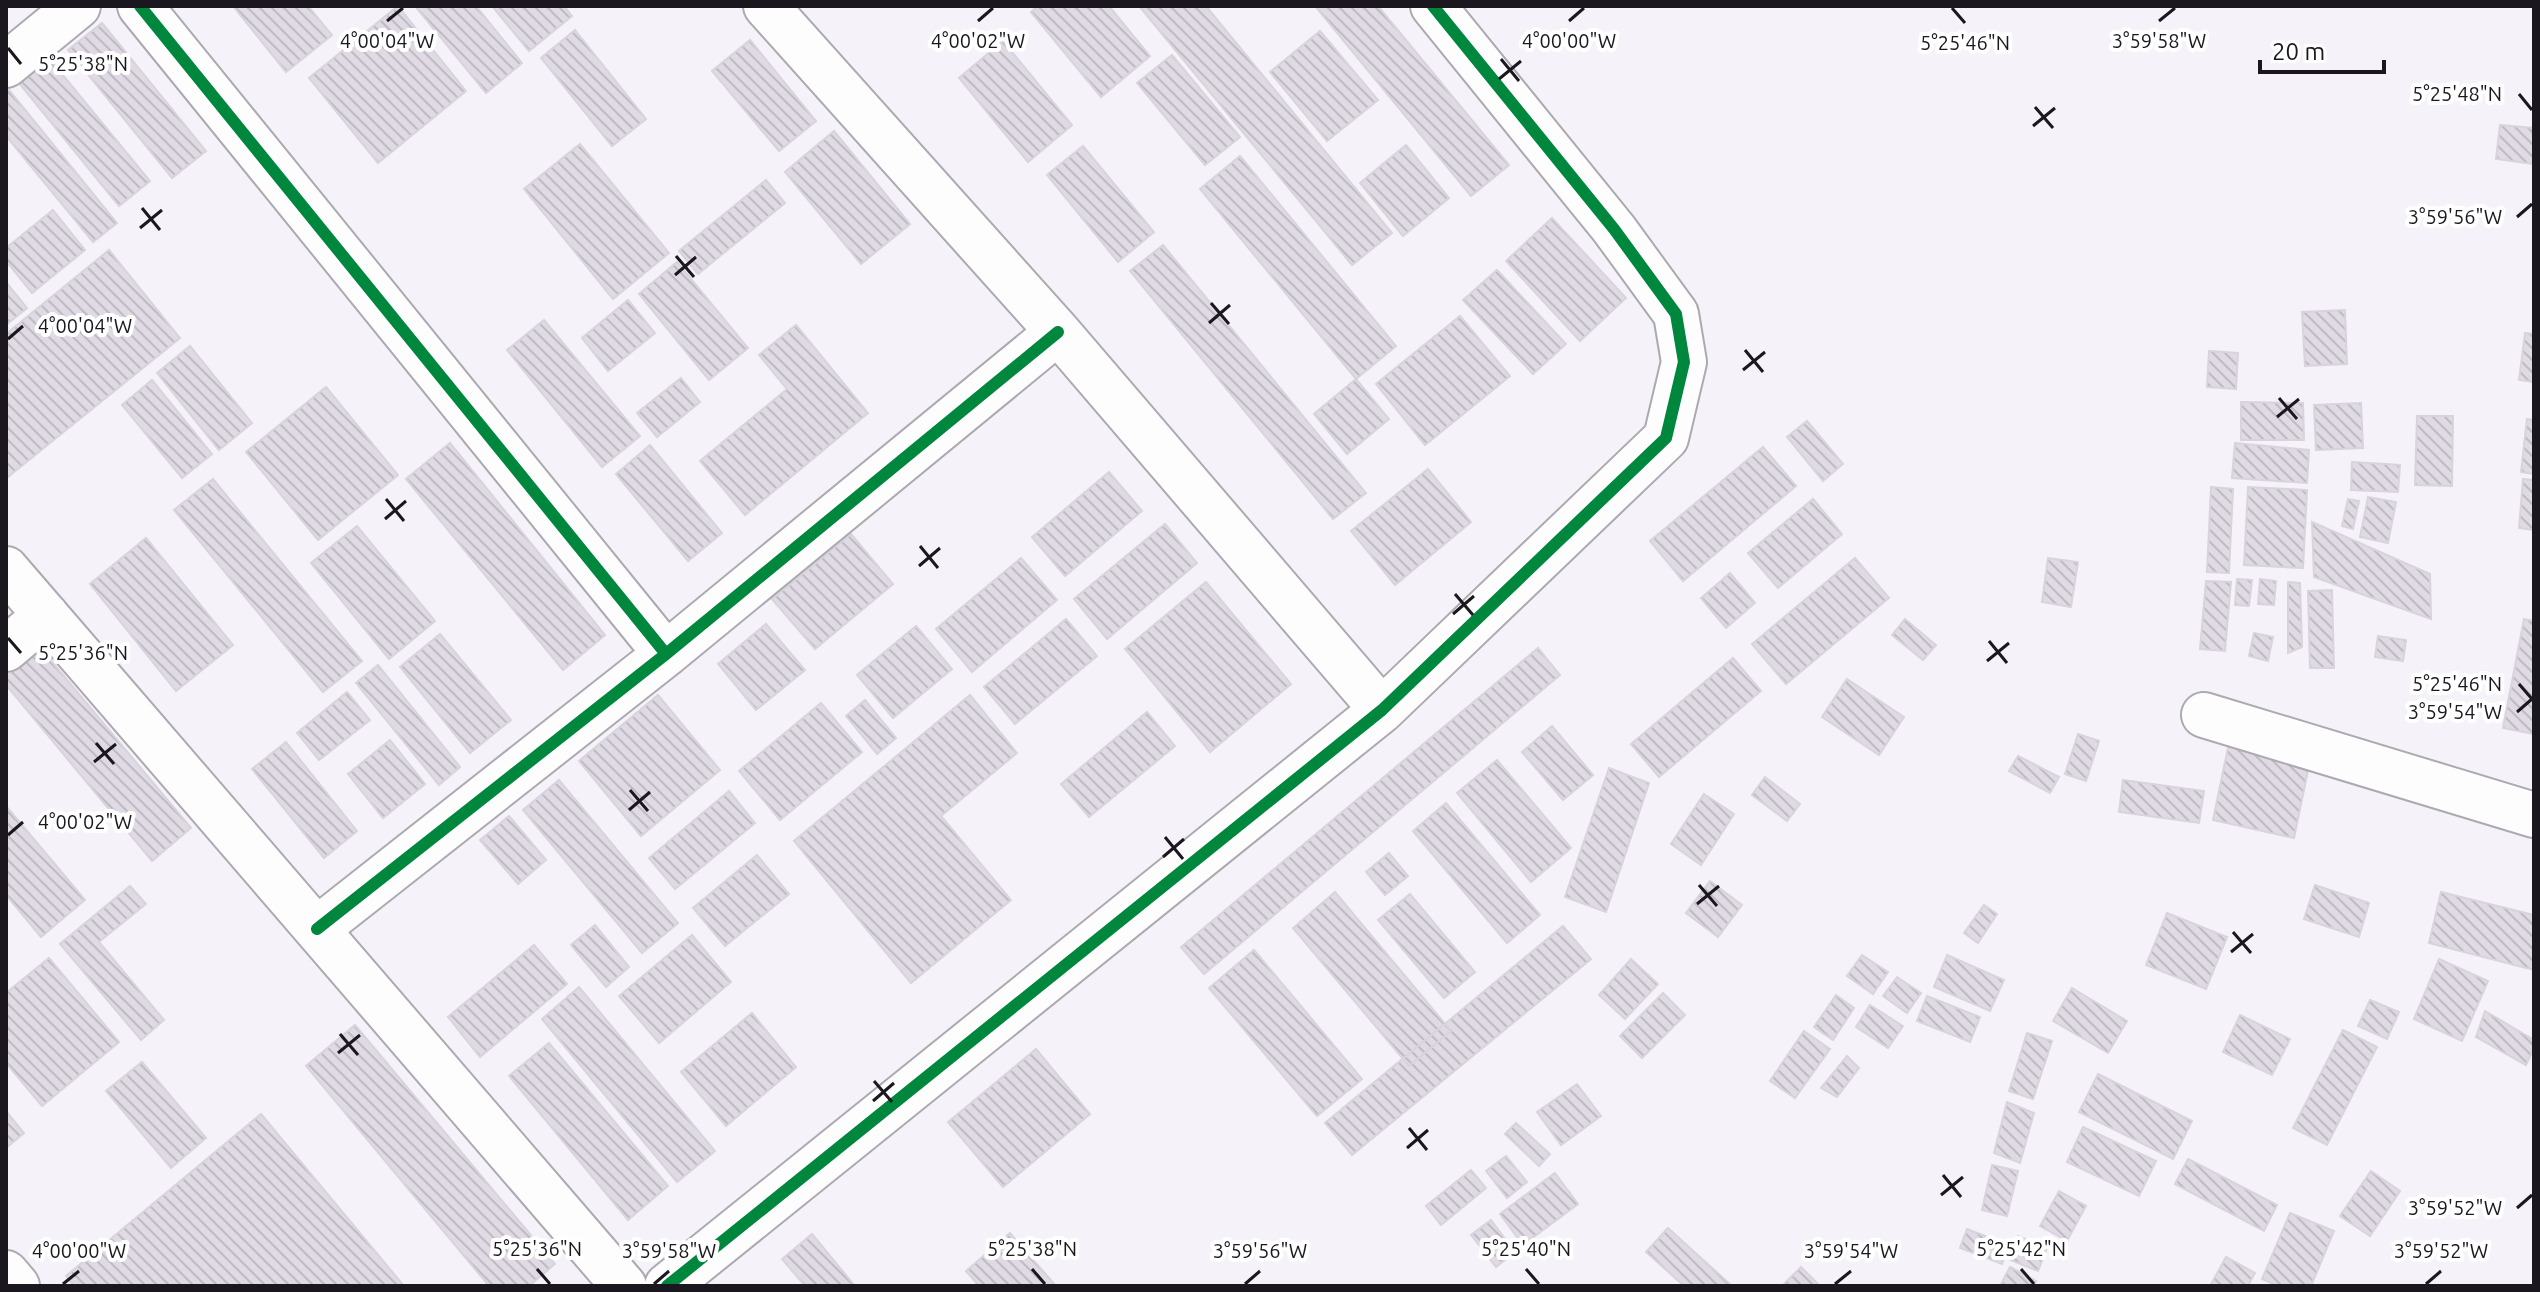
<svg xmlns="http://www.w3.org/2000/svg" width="2540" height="1292" viewBox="0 0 2540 1292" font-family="Ubuntu,sans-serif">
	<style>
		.building { fill: url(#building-back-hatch); stroke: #d8d4dc; stroke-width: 2 }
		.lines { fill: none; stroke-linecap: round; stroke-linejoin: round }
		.minor-casing { stroke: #ada9b0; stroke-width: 48 }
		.minor { stroke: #fefdfe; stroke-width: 44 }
		.cycleway-casing { stroke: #fff; stroke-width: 17 }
		.cycleway { stroke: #00873e; stroke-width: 12 }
		.ticks { fill: none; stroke: #1b171f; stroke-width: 3 }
		.ticks-label { font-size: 20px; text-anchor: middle; fill: #1b171f; stroke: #fff; stroke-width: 8; stroke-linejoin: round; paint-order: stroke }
	</style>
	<defs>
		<pattern id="building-back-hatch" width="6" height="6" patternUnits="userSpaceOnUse" patternTransform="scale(2)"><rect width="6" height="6" fill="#e0dae5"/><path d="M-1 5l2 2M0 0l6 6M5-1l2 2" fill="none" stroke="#c0bac4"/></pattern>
	</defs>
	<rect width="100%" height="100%" fill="#f6f2fa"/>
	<path class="building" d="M233 6H308L332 35 286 72Z
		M398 6 466 91 378 163 309 78Z
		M415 6H476L522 63 486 93Z
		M492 6H564L572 16 529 51Z
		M1038 6H1109L1150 56 1101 97 1031 12Z
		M1139 6H1206L1392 233 1352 265Z
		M1315 6H1378L1509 165 1471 196Z
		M102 23 206 151 172 178 68 50Z
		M575 30 646 119 612 146 541 58Z
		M1320 31 1378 100 1327 141 1270 72Z
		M750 40 816 121 779 151 712 71Z
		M1003 41 1072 125 1028 162 959 78Z
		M1172 55 1240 137 1205 165 1137 83Z
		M48 57 150 181 119 206 18 82Z
		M9 90 117 223 93 242 6 136V92Z
		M2500 125 2534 128V164L2496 159Z
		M834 131 910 224 861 264 785 172Z
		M580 144 669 253 613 299 524 189Z
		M1406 145 1449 198 1403 236 1360 183Z
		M1083 146 1154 232 1118 262 1047 175Z
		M1240 156 1396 346 1356 379 1200 189Z
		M766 180 785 203 698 274 679 251Z
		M53 210 85 250 32 293 6 261V248Z
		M1552 218 1626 298 1580 341 1506 261Z
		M1163 245 1366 493 1333 519 1130 271Z
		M109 250 180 338 8 477 6 475V334Z
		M677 262 748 348 709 380 639 294Z
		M1497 270 1566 344 1533 374 1463 300Z
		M6 282 27 308 6 325Z
		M628 300 655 333 608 371 582 338Z
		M2345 310 2347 364 2305 366 2302 312Z
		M1460 316 1510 376 1425 445 1376 384Z
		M544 320 640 436 602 467 507 350Z
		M796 325 868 413 745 515 700 461 787 389 759 355Z
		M2525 333 2534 334V382L2519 380Z
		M190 346 252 423 219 450 157 373Z
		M2209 351 2238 353 2236 389 2207 387Z
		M681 378 700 402 657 437 637 413Z
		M1356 379 1389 419 1347 454 1314 414Z
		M152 380 212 454 182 478 122 405Z
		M326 387 398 475 318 540 246 452Z
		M2241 402 2303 403 2304 440H2241Z
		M2361 403 2363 448 2316 450 2314 405Z
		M2417 416H2453L2452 486 2415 485Z
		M2527 419 2534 420V474L2521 472Z
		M1807 421 1843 464 1823 481 1787 437Z
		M450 443 605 635 563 670 406 479Z
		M2235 443 2309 450 2307 483 2232 478Z
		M650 445 722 533 688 561 616 474Z
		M1763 447 1796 486 1683 581 1650 541Z
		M2352 462 2400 465 2398 492 2351 490Z
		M1428 469 1471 522 1395 585 1351 531Z
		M1109 472 1142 511 1065 576 1032 537Z
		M213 479 362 661 323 692 174 510Z
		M2523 479 2534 480V530L2519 528Z
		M2211 487 2233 489 2229 573 2207 572Z
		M2248 487 2307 490 2303 568 2244 565Z
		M2368 497 2396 502 2388 543 2360 537Z
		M1813 499 1842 534 1778 588 1748 553Z
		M2348 499 2359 501 2353 529 2342 526Z
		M2312 522 2430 574 2431 619 2314 577Z
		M1165 524 1197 563 1107 639 1074 599Z
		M357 526 435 621 389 659 311 563Z
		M851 534 893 584 815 649 772 599Z
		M146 538 233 645 176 691 90 584Z
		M1021 558 1057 600 972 672 936 629Z
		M1855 558 1889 598 1786 684 1752 644Z
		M2048 558 2078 562 2071 607 2042 602Z
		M1730 573 1755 603 1726 628 1701 598Z
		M2237 579 2252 580 2249 606 2235 605Z
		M2260 579 2276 581 2274 605 2258 604Z
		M2206 581 2231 582 2225 651 2200 649Z
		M1206 582 1291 684 1210 752 1125 649Z
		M2288 582 2300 583 2302 647 2288 653Z
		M2332 590 2334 668H2310L2308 591Z
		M1066 619 1097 656 1015 724 984 687Z
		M1905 619 1936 645 1923 660 1892 635Z
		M2524 619 2534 621V734L2503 728Z
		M766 624 805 670 756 710 718 664Z
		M916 626 952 669 893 718 857 675Z
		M2254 633 2273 637 2268 661 2249 656Z
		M440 634 511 720 470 753 400 667Z
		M2378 636 2406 640 2403 661 2375 657Z
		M38 645 191 828 152 861 6 685V672Z
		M1538 648 1560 675 1204 974 1181 947Z
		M1733 658 1761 691 1659 777 1631 744Z
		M378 665 460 767 439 785 356 683Z
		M1847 679 1904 717 1879 755 1822 717Z
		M347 692 370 720 319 760 297 733Z
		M658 695 720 770 641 836 579 761Z
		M970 695 1017 753 941 816 1011 900 911 983 794 841Z
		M865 700 896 738 877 754 846 716Z
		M821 703 862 752 780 820 739 771Z
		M1147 712 1175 746 1089 817 1061 784Z
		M1552 726 1593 775 1563 800 1522 752Z
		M2078 734 2099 741 2086 781 2065 774Z
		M2230 738 2311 756 2294 838 2213 820Z
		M390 740 425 784 383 818 348 774Z
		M286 742 357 831 324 858 252 769Z
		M2018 756 2059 777 2050 793 2009 771Z
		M1497 760 1571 848 1531 882 1457 793Z
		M1609 768 1649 783 1606 912 1565 897Z
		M1765 777 1800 804 1787 821 1752 795Z
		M559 780 678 923 642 953 523 810Z
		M2123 780 2204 791 2199 823 2119 812Z
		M729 791 755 823 675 889 649 858Z
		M1704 794 1734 814 1701 865 1671 844Z
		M1446 803 1540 915 1507 943 1413 831Z
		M6 806 85 900 41 937 6 895Z
		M509 816 546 860 518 884 480 840Z
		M1389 853 1408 876 1385 895 1366 872Z
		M757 855 789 894 725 946 693 908Z
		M1710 881 1742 905 1718 937 1686 913Z
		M2315 885 2369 903 2359 937 2304 919Z
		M130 886 146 904 99 942 164 1020 141 1040 60 944Z
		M1335 892 1451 1031 1409 1066 1293 928Z
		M2441 892 2534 915V970L2429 943Z
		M1410 894 1475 972 1444 998 1378 920Z
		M1984 905 1997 914 1978 943 1964 933Z
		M2167 913 2227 937 2206 989 2146 965Z
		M595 925 629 967 606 987 571 945Z
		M1563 926 1591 959 1352 1155 1325 1123Z
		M692 935 731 982 659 1043 619 996Z
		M534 945 567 984 480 1057 448 1017Z
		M1254 950 1362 1079 1317 1116 1209 988Z
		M1862 955 1888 972 1873 994 1847 976Z
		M1947 955 2004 980 1990 1011 1934 987Z
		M49 958 119 1042 42 1106 6 1063V993Z
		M1631 959 1658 984 1625 1019 1599 995Z
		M2439 959 2488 981 2462 1041 2414 1019Z
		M1897 977 1921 993 1907 1013 1883 996Z
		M579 987 715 1151 677 1182 542 1019Z
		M2072 988 2127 1021 2108 1053 2053 1021Z
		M1663 993 1685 1015 1642 1058 1620 1036Z
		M1836 995 1854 1008 1833 1040 1814 1027Z
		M1927 996 1980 1017 1970 1042 1917 1021Z
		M2370 1000 2399 1012 2387 1039 2358 1026Z
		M1870 1005 1903 1026 1888 1048 1856 1027Z
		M2485 1011 2534 1040V1048L2526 1065 2476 1037Z
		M752 1013 796 1067 726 1126 681 1072Z
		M2240 1015 2290 1039 2272 1075 2223 1052Z
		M355 1025 555 1264 529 1286H489L306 1066Z
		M2343 1030 2377 1047 2327 1145 2293 1128Z
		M1804 1031 1830 1049 1795 1098 1770 1081Z
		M2027 1033 2052 1041 2033 1099 2009 1091Z
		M549 1043 668 1186 628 1220 509 1076Z
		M1036 1049 1090 1114 1003 1187 948 1122Z
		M1847 1056 1859 1068 1837 1097 1821 1088Z
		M142 1062 206 1138 171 1168 106 1091Z
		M2098 1074 2192 1121 2173 1159 2079 1112Z
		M1577 1084 1601 1116 1561 1145 1537 1112Z
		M2007 1102 2034 1113 2020 1163 1994 1153Z
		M6 1111 24 1133 6 1148Z
		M261 1114 404 1286H74L66 1276Z
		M1516 1123 1550 1154 1539 1166 1505 1134Z
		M2083 1127 2156 1161 2139 1196 2067 1162Z
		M1506 1156 1527 1182 1507 1198 1486 1171Z
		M2188 1159 2277 1205 2264 1231 2175 1184Z
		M1992 1165 2018 1171 2007 1216 1982 1210Z
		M1471 1170 1486 1188 1441 1225 1426 1206Z
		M2371 1171 2400 1191 2370 1236 2340 1216Z
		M1555 1173 1578 1204 1523 1245 1500 1214Z
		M2059 1191 2086 1206 2067 1241 2040 1226Z
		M2290 1213 2334 1231 2311 1286H2278L2262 1279Z
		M1491 1220 1515 1252 1496 1267 1471 1235Z
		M1668 1228 1732 1286H1684L1646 1252Z
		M1967 1229 2009 1245 2002 1264 1960 1248Z
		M1010 1233 1056 1286H979L966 1271Z
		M812 1234 855 1286H805L782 1259Z
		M2018 1236 2047 1248 2038 1271 2008 1259Z
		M2226 1257 2255 1273 2248 1286H2210Z
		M1801 1267 1820 1286H1782Z
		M2010 1267 2036 1281 2034 1286H2000Z"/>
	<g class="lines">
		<defs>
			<path id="minor" d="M140 6 666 654
				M766 6 1058 332 1382 710
				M6 65 78 6
				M6 569 624 1286
				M6 649 46 615
				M2204 715 2534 815
				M317 929 666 654 1058 332
				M6 1273 17 1286
				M667 1286 1382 710 1666 438 1684 362 1676 314 1614 229 1433 6"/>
		</defs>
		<use href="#minor" class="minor-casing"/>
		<use href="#minor" class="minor"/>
		<defs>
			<path id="cycleway" d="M140 6 666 654
				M317 929 666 654 1058 332
				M667 1286 1382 710 1666 438 1684 362 1676 314 1614 229 1433 6"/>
		</defs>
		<use href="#cycleway" class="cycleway-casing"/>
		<use href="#cycleway" class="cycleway"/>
	</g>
	<path class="ticks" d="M1952 8 1965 23M387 21 403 8M978 21 993 8M1569 21 1584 8M2159 21 2175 8M8 48 21 64M1501 59 1519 81M1499 79 1521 61M2519 94 2532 110M2035 107 2053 128M2033 126 2055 108M142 208 160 230M2517 217 2532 204M140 228 162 210M676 256 694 277M675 275 696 257M1211 303 1229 324M1209 323 1230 305M8 339 23 326M1745 350 1763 372M1743 370 1765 352M2279 398 2297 419M2277 417 2299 399M386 499 404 521M385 519 406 501M920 546 938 568M919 566 940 548M1455 594 1473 615M1453 614 1474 596M8 638 21 653M1989 641 2007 663M1987 661 2009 643M2519 684 2532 699M2517 712 2532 699M96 743 114 764M94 762 116 744M630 790 648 811M629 810 650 792M8 835 23 822M1165 837 1183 859M1163 857 1184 839M1699 885 1717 906M1697 904 1719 886M2233 932 2251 953M2231 952 2253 934M340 1034 358 1055M338 1053 360 1035M874 1081 892 1102M873 1101 894 1083M1409 1128 1427 1150M1407 1148 1428 1130M1943 1175 1961 1197M1941 1195 1963 1177M2517 1208 2532 1195M537 1269 550 1284M1032 1269 1045 1284M1526 1269 1539 1284M2021 1269 2034 1284M63 1284 79 1271M654 1284 669 1271M1245 1284 1260 1271M1835 1284 1851 1271M2426 1284 2441 1271"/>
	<g class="ticks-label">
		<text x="387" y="48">4°00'04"W</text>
		<text x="978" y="48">4°00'02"W</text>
		<text x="1569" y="48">4°00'00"W</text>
		<text x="2159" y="48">3°59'58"W</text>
		<text x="1965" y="50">5°25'46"N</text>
		<text x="83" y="71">5°25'38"N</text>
		<text x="2457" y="101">5°25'48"N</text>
		<text x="2455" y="224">3°59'56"W</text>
		<text x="85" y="333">4°00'04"W</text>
		<text x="83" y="660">5°25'36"N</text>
		<text x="2457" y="691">5°25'46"N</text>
		<text x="2455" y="719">3°59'54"W</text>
		<text x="85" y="829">4°00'02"W</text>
		<text x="2455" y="1215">3°59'52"W</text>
		<text x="537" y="1256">5°25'36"N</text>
		<text x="1032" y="1256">5°25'38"N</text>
		<text x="1526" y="1256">5°25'40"N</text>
		<text x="2021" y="1256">5°25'42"N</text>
		<text x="79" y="1258">4°00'00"W</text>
		<text x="669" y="1258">3°59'58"W</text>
		<text x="1260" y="1258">3°59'56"W</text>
		<text x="1851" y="1258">3°59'54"W</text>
		<text x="2441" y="1258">3°59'52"W</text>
	</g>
	<rect width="2540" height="1292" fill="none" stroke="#1b171f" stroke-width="16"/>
	<path d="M2260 60v12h124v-12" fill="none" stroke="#1b171f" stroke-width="4"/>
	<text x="2272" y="60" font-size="24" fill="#1b171f" stroke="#ffffff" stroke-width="6" paint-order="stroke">20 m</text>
</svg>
